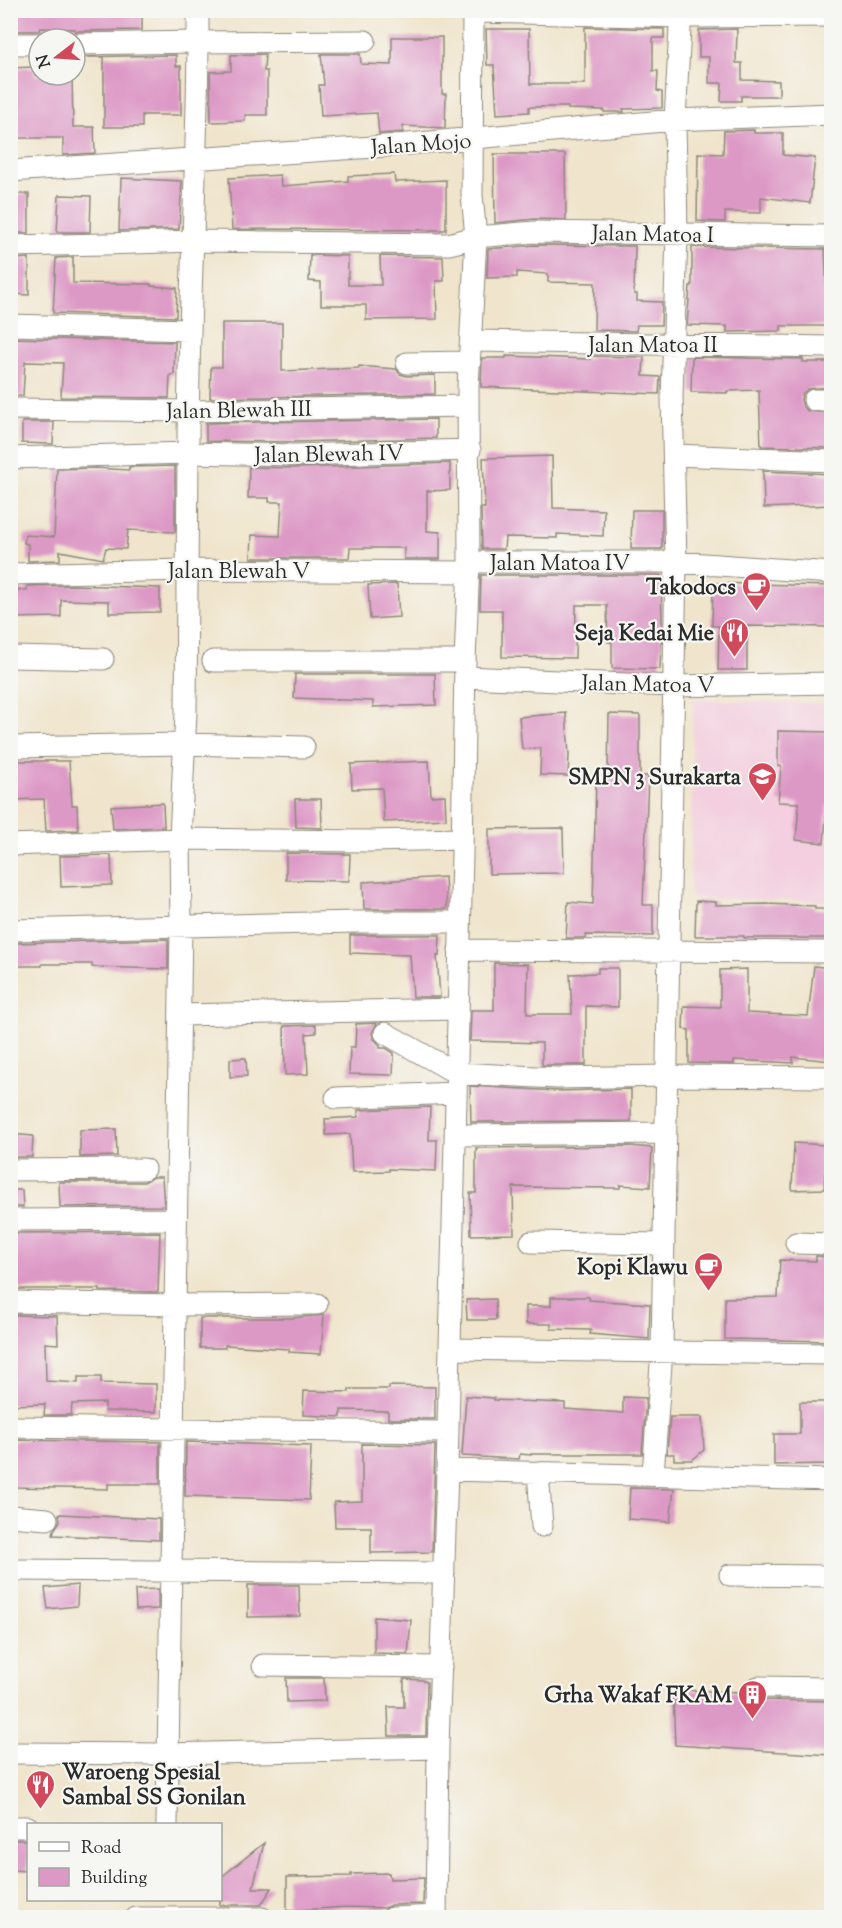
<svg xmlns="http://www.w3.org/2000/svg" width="842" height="1928" viewBox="0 0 842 1928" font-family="'Sorts Mill Goudy',serif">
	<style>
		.built { fill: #f3cfdf }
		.building { fill: #dd99c6 }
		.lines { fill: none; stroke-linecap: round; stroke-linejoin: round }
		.minor-casing { stroke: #8e887c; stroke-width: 23 }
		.minor { stroke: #fff; stroke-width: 21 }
		.labels { text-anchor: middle; stroke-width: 4.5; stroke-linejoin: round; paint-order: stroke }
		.street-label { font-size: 22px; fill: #2b2b2b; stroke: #f6f6f2 }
		.poi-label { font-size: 22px; font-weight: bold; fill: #2b2b2b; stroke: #f6f6f2; text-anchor: end }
	</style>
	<rect width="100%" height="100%" fill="#f6f6f2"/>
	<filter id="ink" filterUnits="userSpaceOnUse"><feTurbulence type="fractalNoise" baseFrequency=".0167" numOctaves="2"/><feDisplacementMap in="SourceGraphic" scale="12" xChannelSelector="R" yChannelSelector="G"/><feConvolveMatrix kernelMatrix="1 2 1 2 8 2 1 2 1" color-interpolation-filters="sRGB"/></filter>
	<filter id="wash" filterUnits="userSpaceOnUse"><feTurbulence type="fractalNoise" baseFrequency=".008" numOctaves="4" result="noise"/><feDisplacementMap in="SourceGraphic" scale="24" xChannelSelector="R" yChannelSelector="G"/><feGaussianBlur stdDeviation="1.35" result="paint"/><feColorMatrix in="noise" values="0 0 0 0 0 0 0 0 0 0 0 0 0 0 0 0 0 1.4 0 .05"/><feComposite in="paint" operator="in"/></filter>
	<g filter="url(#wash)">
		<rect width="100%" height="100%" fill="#f0e5cc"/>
		<path class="built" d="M693 699 831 704V901L690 898Z"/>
		<g id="blocks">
			<path class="building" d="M16 10H142V30L75 31V29L40 28V31H15Z
				M585 27 664 29V38H653V71H658L657 91 662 92V108L623 109 624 112H604V110L568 109V107H529V112L497 114 494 65H487L486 29H529L530 84H585Z
				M737 29 736 63H742V80L779 81V96H741V101H721L722 83H709V57H699V30Z
				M392 37H442V94H446L445 128 403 126V132L379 134 377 113 321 116 319 85H324L321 54H360L361 64 392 65Z
				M265 54 264 71H267V115H245V121L211 122 210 72 231 71V55Z
				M176 55V66H181V115H142V127H104V57H75Z
				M34 67 35 75H72L73 127H94L95 153 63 155V138H10V68Z
				M754 130V133H783V155L815 158 810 203 761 197V213L725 212V222L697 221 698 153 723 154 724 131Z
				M494 154H565L566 220 534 219 495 223Z
				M394 174 395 182 446 180V230L232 229 229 178 280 175 281 186 348 181V176Z
				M121 178 182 181 179 229 119 231Z
				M10 194H29V233H14V231H10Z
				M59 195 91 196 90 232H57Z
				M535 245 635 246 634 294H637V301L662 302 661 325H637L636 331 594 330 595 283 548 282V274L517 272V277L487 278 488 249Z
				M692 247 825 249 827 293 831 292V326H781V331L727 332V326L687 325 690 286H692Z
				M310 255 348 256V285H381L380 256 443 257 444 281H436L437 319 366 320V305H321V282L309 281Z
				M73 257V283L151 284V286L177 288 176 317 53 313 56 258Z
				M29 258V295L11 294 12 259Z
				M222 323H282V371L359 368V366L396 369 400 374 407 376 435 375V394L210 398 211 367H222Z
				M10 338 175 342 174 375H170L169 398 61 397 63 363 25 362 23 396H10Z
				M506 356 590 359V356L644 357 643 376 660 377 659 394 481 387 482 358H506Z
				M692 357 803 359V362H831V387L808 389 803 393 801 399 803 407 808 411 831 413V448L761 446 759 390 727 391V393L691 392Z
				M436 419V438L295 442 206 441V423Z
				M22 422H54L53 444 22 443Z
				M552 456 553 508 604 510 603 536 557 534V538L505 537 504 549H482L481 508H485L483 458Z
				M450 463V490L427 491V531L440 532V559H404V548H350L349 558H251L252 535 280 536 282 502H269V498H248L249 467 295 468Z
				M175 466V532L128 530 126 549 106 548 103 559 60 551V560L28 561V544L24 543 25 535 54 537 57 469 95 468 129 470V467Z
				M763 471 831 474V505L764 508Z
				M632 510H662V549H631Z
				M481 575H661L662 624 660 669 612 668V642H608L607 605H576L575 658 502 657V610H480Z
				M713 583 831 586V627L747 626V670H718L719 626H712Z
				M397 584 399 617 370 619 368 585Z
				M71 585 160 588V612L109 613V601L61 600V617L12 618 11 590H27V586Z
				M295 674H435L436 705 373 707V701L294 698Z
				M566 713 569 755 568 776 540 775 541 748 522 749 519 717Z
				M609 714 640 715V776H648L643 905H653V936L586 935V938H566L568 902 593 904 596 775H608Z
				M778 731 831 732V806L827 805 824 843 796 840 799 803 778 802 781 766H778Z
				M10 761H69L72 805H77L78 830 46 831 44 799 10 800Z
				M429 761 431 796 445 795 446 819 384 822 382 788 352 789 351 764Z
				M295 799H321L322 828 296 827Z
				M163 803 164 827 113 829 111 806Z
				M563 828 564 873 489 874V829Z
				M286 853 350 854 349 881 286 880Z
				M111 855 112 885 61 887 60 856Z
				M445 877 447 909H364L363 882Z
				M696 901 716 902V905L766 904 815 906V909H831V938H744V936H695Z
				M350 935H440L439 956 437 955 440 997H413L410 955 350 953Z
				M168 939V969L92 967V964H42V966H15V943Z
				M494 963 528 964 527 1014H572L570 974 598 973V968H618V1007L586 1006V1065H542V1043L470 1041 471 1010H494Z
				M814 966 831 968V1061L793 1057V1063L734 1060V1064L689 1063V1030L683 1029 684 1006 720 1007V970L747 969V1013L808 1016Z
				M377 1023 372 1033 374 1039 380 1045V1048H386L394 1053 393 1075 349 1074 350 1047H355L356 1024Z
				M316 1025V1033L306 1034 308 1074 285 1075 284 1026Z
				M246 1058 247 1076 230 1077V1059Z
				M470 1086 557 1091 631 1089V1121L471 1122Z
				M430 1107 429 1140H437L436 1171 389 1169V1171L352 1172 350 1134 326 1135 325 1119 358 1117V1110Z
				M116 1129 117 1156 80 1157V1130Z
				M10 1134 33 1136 32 1157H10Z
				M794 1143 826 1145V1156H831V1174H825L824 1189 792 1190Z
				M630 1146 652 1148 650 1187 620 1185V1188L513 1187 514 1234 471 1235 470 1193H476V1148Z
				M153 1177H162L164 1206 60 1207 59 1182H144Z
				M10 1190H22L23 1207H10Z
				M160 1232 158 1292 100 1291V1289H10V1233Z
				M816 1256 831 1257V1341L725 1339V1298L778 1297 780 1260 816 1261Z
				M551 1297H589V1300L650 1304 649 1339 590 1334 591 1330 551 1329V1324H526V1306H551Z
				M495 1299 496 1320H467L466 1300Z
				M10 1315 57 1316 58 1344 45 1343 46 1381 78 1383V1377H101V1383L156 1384V1412L105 1411V1403L72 1404 71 1415H44L45 1404 10 1405Z
				M324 1315 321 1354 289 1352V1349L225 1345V1348H200V1318H291Z
				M389 1386 435 1387V1419H388V1411L341 1410V1417L303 1415 304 1391 349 1392V1389H389Z
				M466 1396 494 1398V1400L565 1403V1409L623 1413V1397L646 1398 642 1454H531V1455L520 1454 519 1459 462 1456Z
				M800 1402H831V1464L774 1465V1434H800Z
				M670 1417H702L704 1450 692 1460H674V1454H667Z
				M13 1440 160 1442V1484H108V1489L11 1487Z
				M186 1442 311 1446 309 1500 185 1496Z
				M362 1444 435 1445 432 1552 371 1553V1527H335L334 1502 362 1501Z
				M630 1488 674 1489 670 1522 628 1519Z
				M59 1514 159 1519V1540L53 1535 54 1530 60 1521Z
				M78 1585 77 1606 48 1609 45 1588Z
				M248 1585H299L300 1616 248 1617Z
				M158 1589V1609L136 1610 135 1590Z
				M374 1617 411 1620 408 1654 374 1653Z
				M286 1678H324L325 1701 287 1702Z
				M404 1679 422 1680 427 1682 426 1736H389L388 1707H404Z
				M673 1690 746 1692 751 1698 758 1700 831 1701V1755L675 1745Z
				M10 1840H28V1871L10 1870Z
				M264 1843 253 1888H272L261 1905H220V1878Z
				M389 1873 390 1879 424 1878 423 1904 391 1905 385 1908 345 1907 287 1911V1877L351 1876V1874Z"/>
		</g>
	</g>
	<g filter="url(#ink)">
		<use href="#blocks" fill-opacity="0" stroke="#8e887c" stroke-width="1.5"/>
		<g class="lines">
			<defs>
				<path id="minor" d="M473 10 472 195 476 237 535 232 832 236
					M479 12 680 17 832 16
					M10 44H39
					M75 44 198 42V10
					M10 171 374 147 675 120 832 114
					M106 244 192 241 449 244 476 237 468 387 469 562 465 661 462 855 447 1470 438 1748 436 1918
					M10 246 105 244
					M10 325 189 330
					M475 341 832 347
					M407 363 470 362
					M814 400H832
					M10 409 188 411 468 406
					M674 455 832 461
					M10 458 188 453C188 316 197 179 198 42L365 41
					M469 562H676L832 573
					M10 574 186 570 469 572
					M10 657 103 659
					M213 661H465
					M465 677 672 686 832 683
					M10 747 184 744 304 747
					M10 845 180 839 369 841 462 839
					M10 930 356 922H460
					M459 950 832 952
					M180 1015 457 1009
					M385 1033 456 1073 557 1078 667 1076 832 1077
					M336 1098 455 1093
					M455 1135 666 1133
					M10 1170 144 1169
					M10 1220 176 1219
					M531 1242 664 1244
					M796 1243 832 1244
					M10 1302 175 1305 317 1304
					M450 1349 832 1354
					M10 1427 447 1432
					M447 1470 832 1480
					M538 1472 542 1526
					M653 1474 662 1351 669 943 676 562 672 397 677 234 675 120 681 10
					M10 1516 47 1519
					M10 1570 444 1573
					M730 1575 832 1576
					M263 1665 441 1667
					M758 1687 832 1688
					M10 1753 167 1754 438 1748
					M167 1824 181 927 180 839 186 712 188 453 295 455 470 450
					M10 1827H28
					M136 1918H262
					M392 1918 436 1916"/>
			</defs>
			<use href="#minor" class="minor-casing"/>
			<use href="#minor" class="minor"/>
		</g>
	</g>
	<defs>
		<symbol id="cafe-pin" viewBox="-11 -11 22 30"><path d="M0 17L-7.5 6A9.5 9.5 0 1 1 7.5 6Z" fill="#d1495b" stroke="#f6f6f2"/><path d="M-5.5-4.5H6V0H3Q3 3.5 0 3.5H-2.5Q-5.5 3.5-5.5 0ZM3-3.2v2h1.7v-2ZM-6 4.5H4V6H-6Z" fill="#fff"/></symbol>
		<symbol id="restaurant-pin" viewBox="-11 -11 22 30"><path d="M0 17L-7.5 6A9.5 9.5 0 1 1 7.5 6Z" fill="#d1495b" stroke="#f6f6f2"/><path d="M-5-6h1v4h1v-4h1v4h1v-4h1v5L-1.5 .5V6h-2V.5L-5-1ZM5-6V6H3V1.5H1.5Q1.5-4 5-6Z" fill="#fff"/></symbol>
		<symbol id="school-pin" viewBox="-11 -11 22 30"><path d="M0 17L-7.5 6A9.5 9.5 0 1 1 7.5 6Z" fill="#d1495b" stroke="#f6f6f2"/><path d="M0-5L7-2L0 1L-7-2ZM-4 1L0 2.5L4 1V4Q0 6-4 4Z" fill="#fff"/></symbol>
		<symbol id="building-pin" viewBox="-11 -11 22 30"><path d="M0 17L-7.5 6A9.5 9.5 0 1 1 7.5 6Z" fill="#d1495b" stroke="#f6f6f2"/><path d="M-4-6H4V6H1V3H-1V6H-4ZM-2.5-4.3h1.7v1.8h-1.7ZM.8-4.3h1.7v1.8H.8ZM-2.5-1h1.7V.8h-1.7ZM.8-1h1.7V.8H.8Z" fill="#fff"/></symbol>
	</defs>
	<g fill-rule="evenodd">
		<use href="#cafe-pin" x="740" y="570" width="33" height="45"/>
		<use href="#restaurant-pin" x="718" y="616" width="33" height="45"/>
		<use href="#school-pin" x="746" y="760" width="33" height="45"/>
		<use href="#cafe-pin" x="692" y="1250" width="33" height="45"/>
		<use href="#building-pin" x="736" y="1678" width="33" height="45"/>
		<use href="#restaurant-pin" x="24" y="1768" width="33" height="45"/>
	</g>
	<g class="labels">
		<g class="street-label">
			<text transform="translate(421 143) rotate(-4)" y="8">Jalan Mojo</text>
			<text transform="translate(653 233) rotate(1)" y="8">Jalan Matoa I</text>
			<text x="653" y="352">Jalan Matoa II</text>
			<text transform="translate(239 409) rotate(-1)" y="8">Jalan Blewah III</text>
			<text transform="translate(329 453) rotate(-1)" y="8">Jalan Blewah IV</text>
			<text x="560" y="570">Jalan Matoa IV</text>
			<text x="239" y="578">Jalan Blewah V</text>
			<text transform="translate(648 683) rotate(1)" y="8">Jalan Matoa V</text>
		</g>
		<g class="poi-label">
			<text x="736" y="594">Takodocs</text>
			<text x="714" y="640">Seja Kedai Mie</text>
			<text x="741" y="784">SMPN 3 Surakarta</text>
			<text x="688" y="1274">Kopi Klawu</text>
			<text x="732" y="1702">Grha Wakaf FKAM</text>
			<text x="62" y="1779" text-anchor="start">Waroeng Spesial<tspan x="62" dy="25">Sambal SS Gonilan</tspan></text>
		</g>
	</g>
	<rect width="842" height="1928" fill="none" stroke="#f6f6f2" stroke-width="36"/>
	<rect x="27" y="1823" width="195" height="78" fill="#f6f6f2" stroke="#a5a5a2" stroke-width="1.5"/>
	<rect x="39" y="1842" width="30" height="9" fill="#ffffff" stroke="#a5a5a2" stroke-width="1.5"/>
	<text x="81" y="1853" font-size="18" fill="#2b2b2b">Road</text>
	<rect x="39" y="1868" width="30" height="18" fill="#dd99c6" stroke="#a5a5a2" stroke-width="1.5"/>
	<text x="81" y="1883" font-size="18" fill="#2b2b2b">Building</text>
	<g transform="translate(57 57) rotate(253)"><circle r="28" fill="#f6f6f2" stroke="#a5a5a2" stroke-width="1.5"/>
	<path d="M0-4.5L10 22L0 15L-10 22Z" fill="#d1495b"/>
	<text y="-9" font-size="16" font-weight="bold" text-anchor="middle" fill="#2b2b2b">N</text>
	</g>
</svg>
